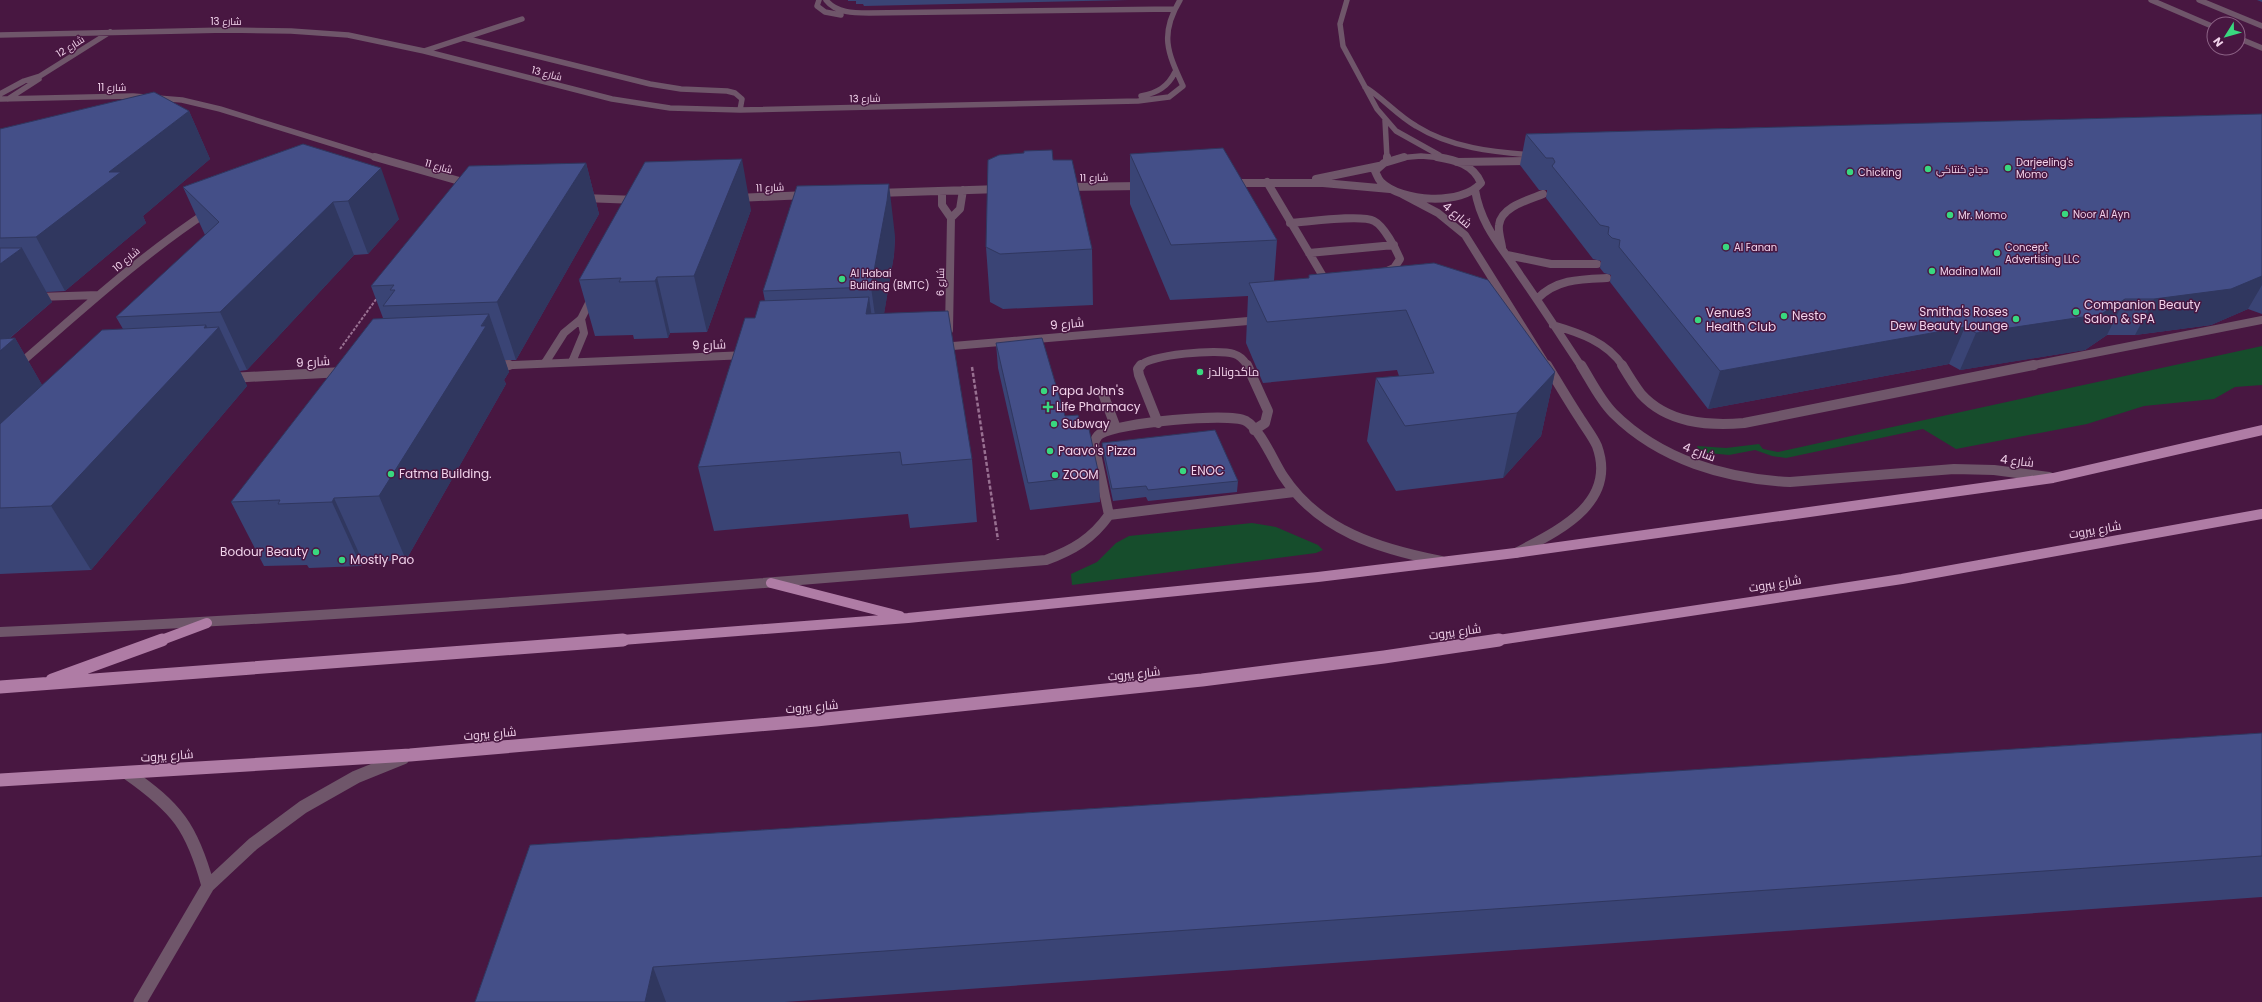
<svg xmlns="http://www.w3.org/2000/svg" width="2262" height="1002" viewBox="0 0 2262 1002" font-family="Poppins,Cairo,sans-serif">
	<style>
		.green { fill: #164d2c }
		.lines { fill: none; stroke-linecap: round; stroke-linejoin: round }
		.path-far1 { stroke: #987091; stroke-width: 2; stroke-dasharray: 3 1.5; stroke-linecap: butt }
		.path { stroke: #987091; stroke-width: 2.5; stroke-dasharray: 4 2; stroke-linecap: butt }
		.minor-far3 { stroke: #6f566a; stroke-width: 5.5 }
		.minor-far2 { stroke: #6f566a; stroke-width: 8 }
		.minor-far1 { stroke: #6f566a; stroke-width: 10 }
		.minor { stroke: #6f566a; stroke-width: 13 }
		.major-far1 { stroke: #af7ca5; stroke-width: 10 }
		.major { stroke: #af7ca5; stroke-width: 13 }
		.wall { fill: #3a4475 }
		.shaded-wall { fill: #30375f }
		.building { fill: #444f88; stroke: #30375f }
		.poi-dot { fill: #39d87f; stroke: #481741; stroke-width: 1.5 }
		.labels { text-anchor: middle; stroke-width: 3; stroke-linejoin: round; paint-order: stroke }
		.far-street-label { font-size: 10px; fill: #f2d3eb; stroke: #481741 }
		.far-poi-label { font-size: 10px; fill: #f2d3eb; stroke: #481741; text-anchor: start }
		.street-label { font-size: 12px; fill: #f2d3eb; stroke: #481741 }
		.poi-label { font-size: 12px; fill: #f2d3eb; stroke: #481741; text-anchor: start }
	</style>
	<rect width="100%" height="100%" fill="#481741"/>
	<path class="green" d="M2262 346V385L2235 387 2214 399 2144 406 2087 424 1956 449 1923 429 1786 458 1772 456 1755 450 1729 455 1699 452 1697 446 1726 448 1759 444 1763 449 1778 452Z
		M1252 523 1276 527 1318 545 1323 550 1316 553 1072 585 1071 574 1097 562 1116 543 1129 536Z"/>
	<g class="lines">
		<path class="path-far1" d="M340 349 377 298"/>
		<path class="path" d="M972 367 998 540"/>
		<path class="minor-far3" d="M819 0 817 6 825 12 841 15
			M826 0C836 13 854 13 869 13L1174 9
			M1347 0 1340 24 1343 46 1377 109 1396 131 1439 155
			M2151 0 2214 27
			M2199 0 2262 26
			M0 35 227 30 291 31 348 35 424 51 612 99 670 108 740 110 1138 101 1169 97 1183 86C1168 53 1159 35 1180 0
			M464 38 650 84 681 89 727 91 735 93 742 99 740 110
			M2238 38 2262 48
			M424 51 522 19
			M1365 87C1383 98 1397 115 1416 126 1451 148 1493 152 1533 155
			M0 94 24 81 40 76 110 32
			M1141 96C1157 93 1168 87 1175 72
			M0 99 133 96 182 100 220 109 378 158
			M8 99 39 79
			M1385 120 1387 158
			M1398 158 1421 156 1443 158"/>
		<path class="minor-far2" d="M375 157 470 184
			M1387 157V161
			M1404 157 1384 163 1375 171C1377 175 1378 179 1381 182 1401 202 1462 206 1481 183 1473 164 1455 160 1437 157
			M1457 162 1534 161
			M1316 179 1379 166
			M1267 182 1324 278H1332
			M1230 183H1323L1390 189
			M1064 187 1142 186
			M1475 190C1481 226 1501 246 1520 275 1541 305 1561 336 1581 366
			M942 191V205L951 218 949 330
			M877 193 1000 189
			M1402 194 1438 213 1465 235 1547 366
			M583 198 637 200
			M737 198 807 195
			M951 218 960 209 963 190
			M1290 223C1307 222 1361 214 1374 221 1384 226 1396 249 1400 259L1394 268 1383 273
			M1502 247C1501 240 1498 232 1499 225 1501 207 1528 200 1543 194
			M1309 253 1394 245
			M1507 255 1551 264H1597
			M37 297 99 295
			M1537 299C1556 279 1581 279 1607 278
			M1553 325C1580 333 1607 342 1623 366
			M941 347 1260 320
			M572 362 584 333 581 319
			M545 363 564 333 581 319 589 303
			M17 366C80 312 140 256 209 211
			M493 366 747 355
			M1140 366C1150 354 1219 349 1234 354 1241 356 1244 361 1248 366
			M2029 366 2262 320"/>
		<path class="minor-far1" d="M1141 365 1138 369 1139 375 1158 423
			M1247 365 1268 411 1265 423 1254 430
			M1581 365C1591 381 1600 400 1613 413 1660 460 1726 479 1790 482L1954 469 1994 470 2049 477
			M1622 365C1628 375 1634 385 1641 394 1667 423 1707 426 1744 423L2034 365
			M493 366 509 365
			M229 378 343 372
			M0 381 18 365
			M1102 391 1116 428
			M1109 515 1294 492
			M1516 553C1557 531 1618 504 1597 446 1593 437 1586 428 1581 420 1569 402 1558 383 1547 365
			M0 632C349 617 698 589 1046 560 1073 550 1092 539 1109 515L1094 444C1095 440 1097 436 1100 434 1117 423 1229 412 1246 421 1260 429 1274 462 1283 476 1319 531 1380 549 1441 561"/>
		<path class="minor" d="M127 773C177 808 192 827 208 886
			M140 1002 208 886 253 844 303 807 356 777 403 758"/>
		<path class="major-far1" d="M771 583 900 616
			M159 641 207 623
			M609 641 908 618 1318 577 1515 553 2053 478 2262 430
			M1492 641 1902 579 2262 514"/>
		<path class="major" d="M52 680 162 640
			M0 687 623 640
			M0 780 410 755 816 720 1202 680 1384 657 1499 640"/>
	</g>
	<path class="wall" d="M848 0H1129L864 6 863 4H856V1H848Z
		M2257 0H2262V2Z
		M189 111 210 159 143 216 146 223 65 291 46 292 52 302 9 339 15 338 42 385 123 329 116 317 205 235 183 187 303 144 399 219 368 254 354 255 247 370 240 371 247 386 91 570 0 574V129Z
		M2262 114V314L2248 309 2211 325 2135 335H2107L2085 350 2078 351 1960 370 1949 364 1708 409 1610 282 1611 275 1604 273 1600 268 1601 261 1593 259 1546 198 1547 192V190H1539L1520 165 1526 134Z
		M1130 154 1277 240 1274 281 1309 278V275L1434 263 1555 372 1541 436 1503 478 1396 491 1367 441 1376 378 1399 376 1397 370 1263 383 1246 343 1248 296 1170 300 1130 204Z
		M1053 160 1092 249 1093 305 1003 309 990 302 986 247Z
		M586 163 599 214 516 360H505L509 372 504 380 506 384 406 560 363 562 361 566 309 568 307 565 264 566 231 502 383 318 371 286Z
		M751 210 707 332 670 333 668 338 634 339 633 335 595 336 579 280Z
		M895 236 894 255 884 313 972 459 977 522 910 528 908 514 714 531 698 467 755 318 765 301 763 291Z
		M996 343 1065 416 1082 429 1099 475 1100 502 1030 510 998 368Z
		M1102 443 1238 481 1237 492 1148 501 1146 497 1113 501 1103 454Z
		M2262 733V897L785 1002H475L530 845Z"/>
	<path class="shaded-wall" d="M189 111 210 159 143 216 146 223 65 291 36 237 109 172Z
		M742 159 751 210 707 332 694 276Z
		M586 163 599 214 516 360 497 302Z
		M381 168 399 219 368 254 348 201Z
		M889 184 895 236 894 255 879 344 871 287Z
		M333 202 354 255 247 370 220 312Z
		M22 248 52 302 0 346V264Z
		M2262 276V285L2248 309 2211 325 2135 335 2154 299Z
		M657 277 670 333 668 338 655 281Z
		M869 297 877 354 866 314Z
		M2125 299 2107 335 2085 350 1960 370 1976 333Z
		M489 314 509 372 504 380 506 384 406 560 379 496Z
		M206 325 211 336 219 327 247 386 91 570 51 506Z
		M1965 327 1949 364 1708 409 1720 371Z
		M15 338 49 397 0 444V351Z
		M1555 372 1541 436 1503 478 1517 413Z
		M334 498 363 562 361 566 332 502Z
		M653 967 666 1002H645Z"/>
	<path class="building" d="M154 92 189 111 109 172H121L36 237 0 238V129Z
		M2262 114V276L2231 289 2154 299H2125L2103 313 2096 315 1976 333 1965 327 1720 371 1619 247 1620 240 1612 238 1608 234 1609 227 1600 225 1552 166 1555 162 1553 158H1546L1526 134Z
		M303 144 381 168 348 201 333 202 220 312 116 317 219 222 183 187Z
		M1223 148 1277 240 1171 245 1130 154Z
		M1052 150 1053 160H1072L1092 249 1000 254 986 247 988 160 999 155 1024 153V151Z
		M742 159 694 276 657 277 655 281 619 282 621 278 579 280 645 162Z
		M586 163 497 302 383 306 395 290H390L394 285 371 286 469 166Z
		M889 184 887 201 871 287 763 291 797 186Z
		M0 248H22L0 264Z
		M1434 263 1488 280 1555 372 1517 413 1405 426 1376 378 1434 373 1406 310 1267 322 1249 283 1309 278V275Z
		M869 297 866 314 948 311 972 459 902 465 900 452 698 467 745 318H755L760 301Z
		M489 314 481 326H486L379 496 334 498 332 502 278 504 280 500 231 502 373 319Z
		M206 325 204 328 219 327 51 506 0 508V424L102 330Z
		M15 338 0 351V339Z
		M1042 338 1065 416 1078 415 1082 429H1089L1099 475 1028 483 996 343Z
		M1215 430 1238 481 1148 490 1146 486 1112 489 1102 443Z
		M2262 733V856L653 967 645 1002H475L530 845Z"/>
	<g class="poi-dot">
		<circle cx="2008" cy="168" r="4"/>
		<circle cx="1928" cy="169" r="4"/>
		<circle cx="1850" cy="172" r="4"/>
		<circle cx="2065" cy="214" r="4"/>
		<circle cx="1950" cy="215" r="4"/>
		<circle cx="1726" cy="247" r="4"/>
		<circle cx="1997" cy="253" r="4"/>
		<circle cx="1932" cy="271" r="4"/>
		<circle cx="842" cy="279" r="4"/>
		<circle cx="2076" cy="312" r="4"/>
		<circle cx="1784" cy="316" r="4"/>
		<circle cx="2016" cy="319" r="4"/>
		<circle cx="1698" cy="320" r="4"/>
		<circle cx="1200" cy="372" r="4"/>
		<circle cx="1044" cy="391" r="4"/>
		<path d="M1046 401h4v4h4v4h-4v4h-4v-4h-4v-4h4z"/>
		<circle cx="1054" cy="424" r="4"/>
		<circle cx="1050" cy="451" r="4"/>
		<circle cx="1183" cy="471" r="4"/>
		<circle cx="391" cy="474" r="4"/>
		<circle cx="1055" cy="475" r="4"/>
		<circle cx="316" cy="552" r="4"/>
		<circle cx="342" cy="560" r="4"/>
	</g>
	<g class="labels">
		<g class="far-street-label">
			<text x="226" y="25">شارع 13</text>
			<text transform="translate(70 46) rotate(-32)" y="4">شارع 12</text>
			<text transform="translate(547 73) rotate(14)" y="4">شارع 13</text>
			<text x="112" y="91">شارع 11</text>
			<text transform="translate(865 98) rotate(-1)" y="4">شارع 13</text>
			<text transform="translate(439 166) rotate(16)" y="4">شارع 11</text>
			<text transform="translate(1094 177) rotate(-1)" y="4">شارع 11</text>
			<text transform="translate(770 187) rotate(-2)" y="4">شارع 11</text>
			<text transform="translate(126 259) rotate(-40)" y="4">شارع 10</text>
			<text transform="translate(940 282) rotate(-89)" y="4">شارع 6</text>
		</g>
		<g class="far-poi-label">
			<text x="2016" y="166">Darjeeling's<tspan x="2016" dy="12">Momo</tspan></text>
			<text x="1936" y="173">دجاج كنتاكي</text>
			<text x="1858" y="176">Chicking</text>
			<text x="2073" y="218">Noor Al Ayn</text>
			<text x="1958" y="219">Mr. Momo</text>
			<text x="1734" y="251">Al Fanan</text>
			<text x="2005" y="251">Concept<tspan x="2005" dy="12">Advertising LLC</tspan></text>
			<text x="1940" y="275">Madina Mall</text>
			<text x="850" y="277">Al Habai<tspan x="850" dy="12">Building (BMTC)</tspan></text>
		</g>
		<g class="street-label">
			<text transform="translate(1457 215) rotate(40)" y="4">شارع 4</text>
			<text transform="translate(1067 324) rotate(-5)" y="4">شارع 9</text>
			<text transform="translate(709 345) rotate(-2)" y="4">شارع 9</text>
			<text transform="translate(313 362) rotate(-3)" y="4">شارع 9</text>
			<text transform="translate(1699 452) rotate(20)" y="4">شارع 4</text>
			<text transform="translate(2017 461) rotate(7)" y="4">شارع 4</text>
			<text transform="translate(2095 530) rotate(-10)" y="4">شارع بيروت</text>
			<text transform="translate(1775 584) rotate(-9)" y="4">شارع بيروت</text>
			<text transform="translate(1455 632) rotate(-8)" y="4">شارع بيروت</text>
			<text transform="translate(1134 674) rotate(-6)" y="4">شارع بيروت</text>
			<text transform="translate(812 707) rotate(-5)" y="4">شارع بيروت</text>
			<text transform="translate(490 734) rotate(-5)" y="4">شارع بيروت</text>
			<text transform="translate(167 756) rotate(-4)" y="4">شارع بيروت</text>
		</g>
		<g class="poi-label">
			<text x="2084" y="309">Companion Beauty<tspan x="2084" dy="14">Salon &amp; SPA</tspan></text>
			<text x="2008" y="316" text-anchor="end">Smitha's Roses<tspan x="2008" dy="14">Dew Beauty Lounge</tspan></text>
			<text x="1706" y="317">Venue3<tspan x="1706" dy="14">Health Club</tspan></text>
			<text x="1792" y="320">Nesto</text>
			<text x="1208" y="376">ماكدونالدز</text>
			<text x="1052" y="395">Papa John's</text>
			<text x="1056" y="411">Life Pharmacy</text>
			<text x="1062" y="428">Subway</text>
			<text x="1058" y="455">Paavo's Pizza</text>
			<text x="1191" y="475">ENOC</text>
			<text x="399" y="478">Fatma Building.</text>
			<text x="1063" y="479">ZOOM</text>
			<text x="308" y="556" text-anchor="end">Bodour Beauty</text>
			<text x="350" y="564">Mostly Pao</text>
		</g>
	</g>
	<g transform="translate(2226 36) rotate(233)"><circle r="19" fill="#481741" stroke="#8c6285"/>
	<path d="M0-3L7 15L0 10L-7 15Z" fill="#39d87f"/>
	<text y="-6" font-size="11" font-weight="bold" text-anchor="middle" fill="#f2d3eb">N</text>
	</g>
</svg>
